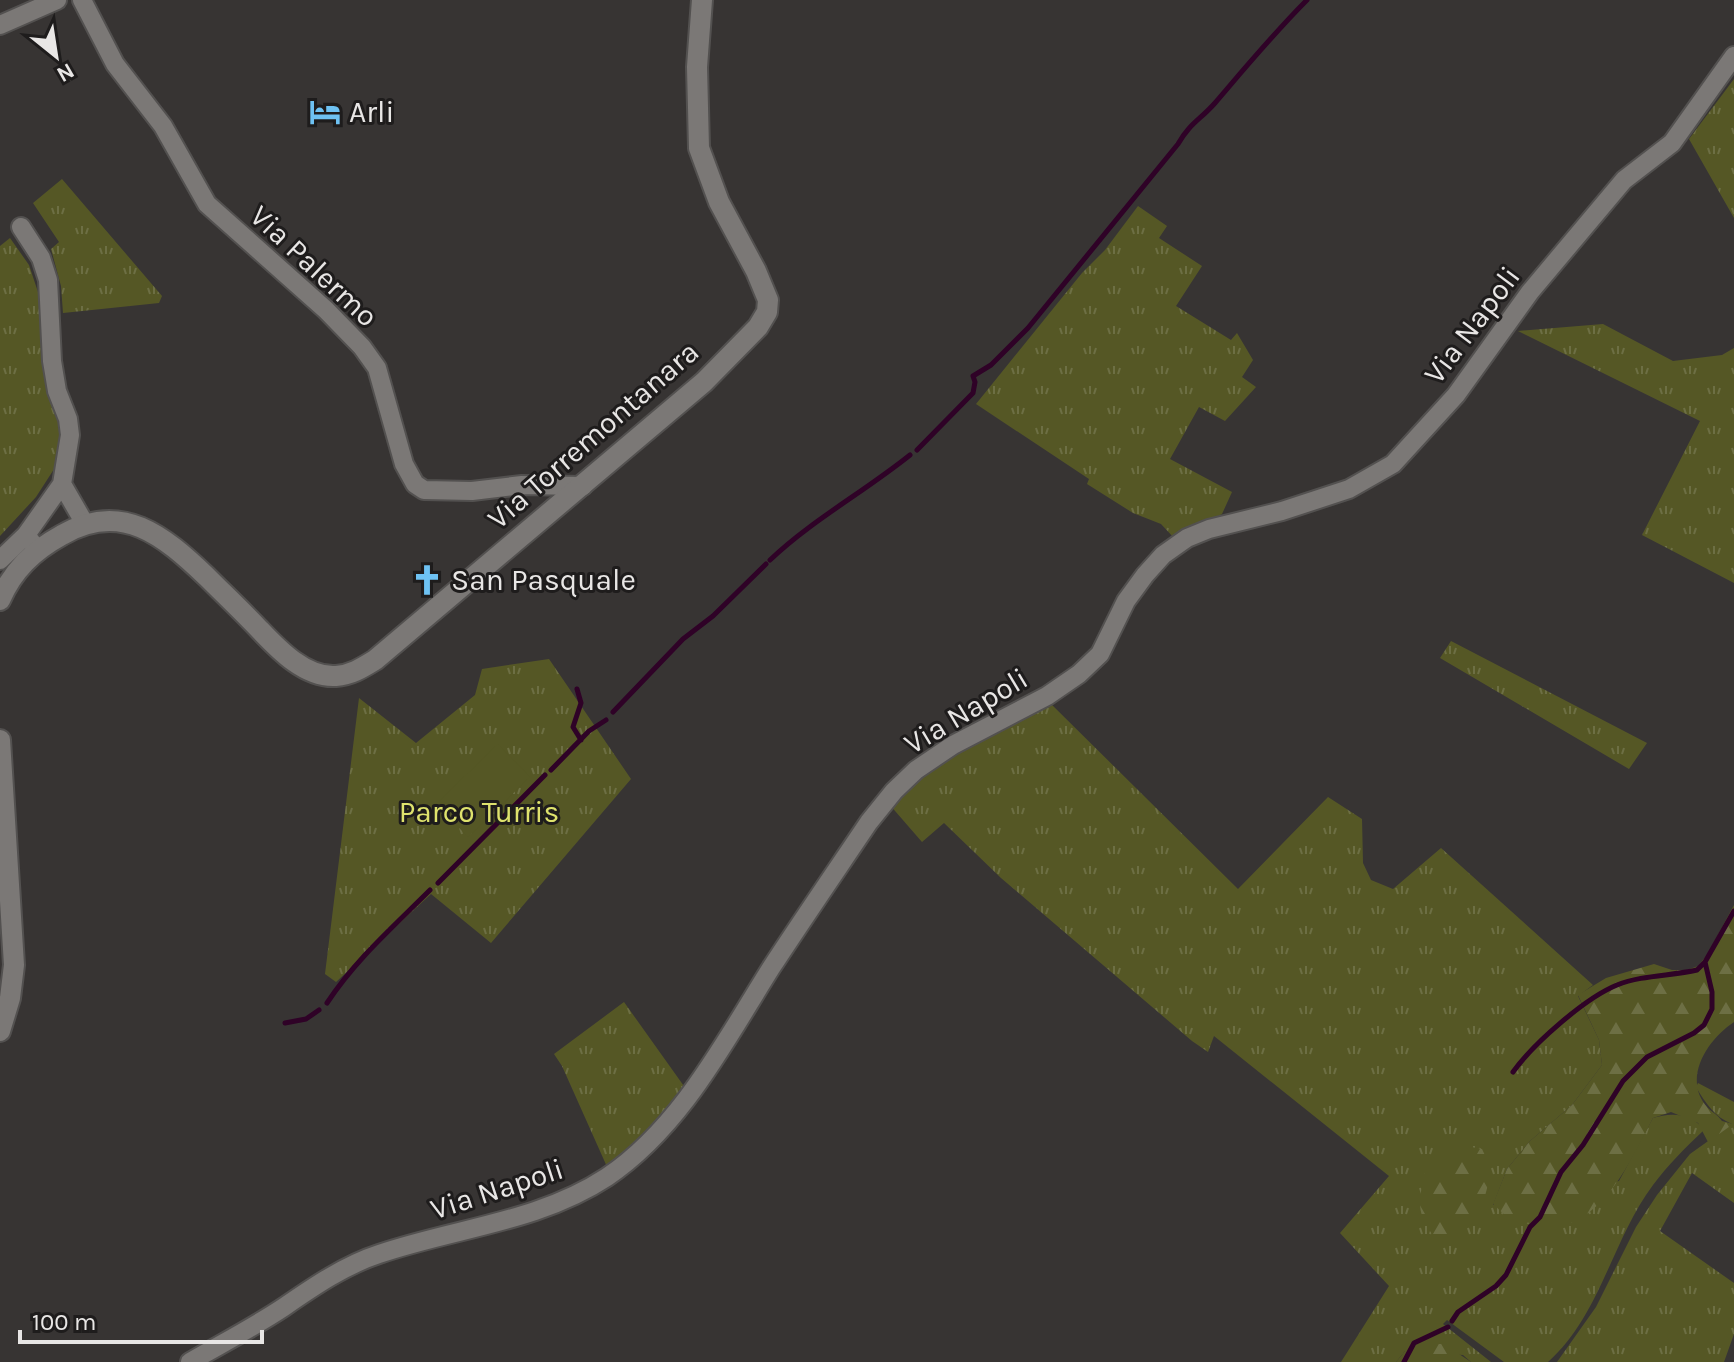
<svg xmlns="http://www.w3.org/2000/svg" width="1734" height="1362" viewBox="0 0 1734 1362" font-family="Karla,sans-serif">
	<style>
		.grass { fill: url(#grass-tufts) }
		.forest { fill: url(#forest-firs) }
		.pitch { fill: #555725 }
		.lines { fill: none; stroke-linecap: round; stroke-linejoin: round }
		.stream { stroke: #2f0227; stroke-width: 5 }
		.street-casing { stroke: #535150; stroke-width: 22 }
		.secondary-casing { stroke: #535150; stroke-width: 24 }
		.street { stroke: #7b7876; stroke-width: 18 }
		.secondary { stroke: #7b7876; stroke-width: 20 }
		.labels { text-anchor: middle; stroke-width: 6; stroke-linejoin: round; paint-order: stroke }
		.poi-label { font-size: 30px; fill: #e8e6e5; stroke: #1e1c1c; text-anchor: start }
		.street-label { font-size: 30px; fill: #e8e6e5; stroke: #1e1c1c }
		.park-label { font-size: 30px; fill: #dee26d; stroke: #1e1c1c }
	</style>
	<defs>
		<pattern id="grass-tufts" width="24" height="20" patternUnits="userSpaceOnUse" patternTransform="scale(2)"><rect width="24" height="20" fill="#555725"/><path d="M3 7l-1-3M5 7V3M7 7l1-3M15 17l-1-3M17 17v-4M19 17l1-3" fill="none" stroke="#6d6f44"/></pattern>
		<pattern id="forest-firs" width="22" height="20" patternUnits="userSpaceOnUse" patternTransform="scale(2)"><rect width="22" height="20" fill="#555725"/><path d="M5 1l3.5 6h-7zM16 11l3.5 6h-7z" fill="#6d6f44"/></pattern>
	</defs>
	<rect width="100%" height="100%" fill="#373433"/>
	<path class="grass" d="M1734 79V218L1689 139Z
		M62 179 162 296 159 303 63 313 61 286 51 249 59 242 33 203Z
		M1138 206 1167 226 1159 238 1202 266 1176 306 1231 340 1237 333 1253 360 1242 377 1256 387 1225 421 1199 407 1170 459 1232 492 1222 514 1175 539 1161 524 1133 513 1087 484 1089 479 976 404 1082 273 1105 250Z
		M10 238 29 265 38 292 45 349 61 435 56 466 36 497 0 536V246Z
		M1603 324 1673 361 1722 355 1734 348V583L1642 535 1700 421 1518 331Z
		M1451 641 1647 743 1629 769 1440 658Z
		M549 659 631 779 491 943 431 894 336 982 325 974 359 698 416 743 475 695 482 669Z
		M1047 700 1238 889 1328 797 1362 819 1363 863 1371 880 1393 889 1441 848 1593 985 1578 996 1599 1040 1602 1065 1572 1105 1530 1141 1507 1169 1493 1205 1619 1181 1653 1118C1671 1112 1692 1113 1704 1130 1686 1147 1667 1166 1653 1185 1612 1240 1600 1316 1548 1362H1504L1447 1320 1443 1324 1491 1362H1471L1463 1355 1405 1351 1396 1362H1341L1389 1286 1340 1233 1389 1176 1214 1036 1208 1052 1192 1041 1001 878 944 823 922 842 889 804 908 780Z
		M624 1002 686 1089 669 1110 608 1169 562 1066 554 1054Z
		M1698 1083 1734 1102V1203L1692 1173 1660 1231 1734 1283V1334L1724 1362H1557L1596 1307 1636 1227 1657 1195 1690 1154 1732 1124C1715 1117 1706 1104 1696 1087Z"/>
	<path class="forest" d="M1734 905V1022C1708 1039 1681 1079 1708 1108 1713 1113 1717 1114 1722 1121L1733 1124 1708 1142 1698 1123 1671 1112 1653 1118C1635 1153 1609 1210 1568 1224 1559 1227 1546 1226 1536 1225 1512 1222 1511 1221 1493 1204L1507 1169 1530 1141 1572 1105 1602 1065 1599 1040 1578 995 1606 978 1654 964 1672 970H1687L1698 966 1707 955Z
		M1466 1146 1482 1149C1496 1174 1486 1205 1467 1227 1460 1234 1449 1240 1441 1246 1418 1216 1416 1209 1425 1173Z
		M1420 1344H1444L1471 1362H1396L1405 1351Z"/>
	<path class="pitch" d="M498 744 530 777 468 837 436 804Z"/>
	<g class="lines">
		<path class="stream" d="M917 450 973 393 975 382 973 376 991 365 1028 328 1178 144C1190 123 1200 120 1215 103 1245 68 1274 33 1307 0
			M770 560C812 520 864 492 910 455
			M577 689 581 703 573 727 581 740
			M613 712 683 639 713 616 766 564
			M551 770 589 731 606 720
			M438 883 545 775
			M327 1003C356 959 393 927 430 890
			M285 1023 306 1019 319 1010
			M1513 1072C1533 1044 1585 998 1617 985 1642 975 1671 976 1697 970L1705 962
			M1452 1321 1458 1312 1496 1286 1506 1275 1530 1227 1540 1217 1561 1172 1583 1145 1623 1081 1647 1057 1694 1033 1704 1025 1712 1009V992L1705 962 1734 911
			M1404 1362 1414 1343 1448 1327"/>
		<defs>
			<path id="street" d="M82 0 115 64 163 126 207 204 326 310 362 347 377 368 404 464 415 484 424 490 472 491 522 485 583 486
				M0 25 57 0
				M21 227 41 258 48 280 52 361 57 391 68 419 70 435 62 484 85 524
				M37 549 26 535 62 484
				M0 560 26 535
				M190 1362C221 1344 254 1327 284 1307 313 1287 345 1265 379 1254 455 1228 539 1222 607 1177 681 1127 725 1041 771 968 803 919 836 871 869 822L894 791 916 770 953 745 1047 696 1079 674 1100 654 1126 601 1145 575 1163 555 1187 538 1209 529 1282 511 1349 489 1393 464 1456 395 1530 292 1624 180 1672 143 1734 56"/>
			<path id="secondary" d="M0 600C13 570 33 551 62 535 122 500 164 536 207 577 224 594 242 611 259 629 278 649 305 678 336 676 351 675 362 668 375 660L704 382 758 327 767 312 768 300 756 271 719 202 699 148 697 67 702 0
				M0 740 14 965 10 998 0 1031"/>
		</defs>
		<use href="#street" class="street-casing"/>
		<use href="#secondary" class="secondary-casing"/>
		<use href="#street" class="street"/>
		<use href="#secondary" class="secondary"/>
	</g>
	<defs>
		<symbol id="hotel-bare" viewBox="-9 -9 18 18"><path d="M-6-4.5h1.5V1H6V5H4.5V3h-9V5H-6ZM-4 0a1.8 1.8 0 1 1 3.6 0ZM.5 0V-2.5h3Q6-2.5 6 0Z" fill="#6ec2f3" stroke="#1e1c1c" stroke-width="2.5" paint-order="stroke"/></symbol>
		<symbol id="church-bare" viewBox="-9 -9 18 18"><path d="M-1.2-6h2.4v3.5h3.3v2.4h-3.3V6h-2.4V-.1h-3.3v-2.4h3.3Z" fill="#6ec2f3" stroke="#1e1c1c" stroke-width="2.5" paint-order="stroke"/></symbol>
	</defs>
	<g fill-rule="evenodd">
		<use href="#hotel-bare" x="303" y="90" width="44" height="44"/>
		<use href="#church-bare" x="405" y="558" width="44" height="44"/>
	</g>
	<g class="labels">
		<g class="poi-label">
			<text x="349" y="122">Arli</text>
			<text x="451" y="590">San Pasquale</text>
		</g>
		<g class="street-label">
			<text transform="translate(314 266) rotate(43)" y="10">Via Palermo</text>
			<text transform="translate(1472 325) rotate(-53)" y="10">Via Napoli</text>
			<text transform="translate(593 435) rotate(-41)" y="10">Via Torremontanara</text>
			<text transform="translate(966 711) rotate(-31)" y="10">Via Napoli</text>
			<text transform="translate(497 1189) rotate(-18)" y="10">Via Napoli</text>
		</g>
		<g class="park-label">
			<text x="479" y="822">Parco Turris</text>
		</g>
	</g>
	<g transform="translate(56 56) rotate(150)" stroke="#1e1c1c" stroke-width="6" paint-order="stroke">
	<path d="M0-6L14 30L0 20L-14 30Z" fill="#e8e6e5"/>
	<text y="-12" font-size="22" font-weight="bold" text-anchor="middle" fill="#e8e6e5">N</text>
	</g>
	<path d="M20 1330v12h242v-12" fill="none" stroke="#e8e6e5" stroke-width="4"/>
	<text x="32" y="1330" font-size="24" fill="#e8e6e5" stroke="#1e1c1c" stroke-width="6" paint-order="stroke">100 m</text>
</svg>
